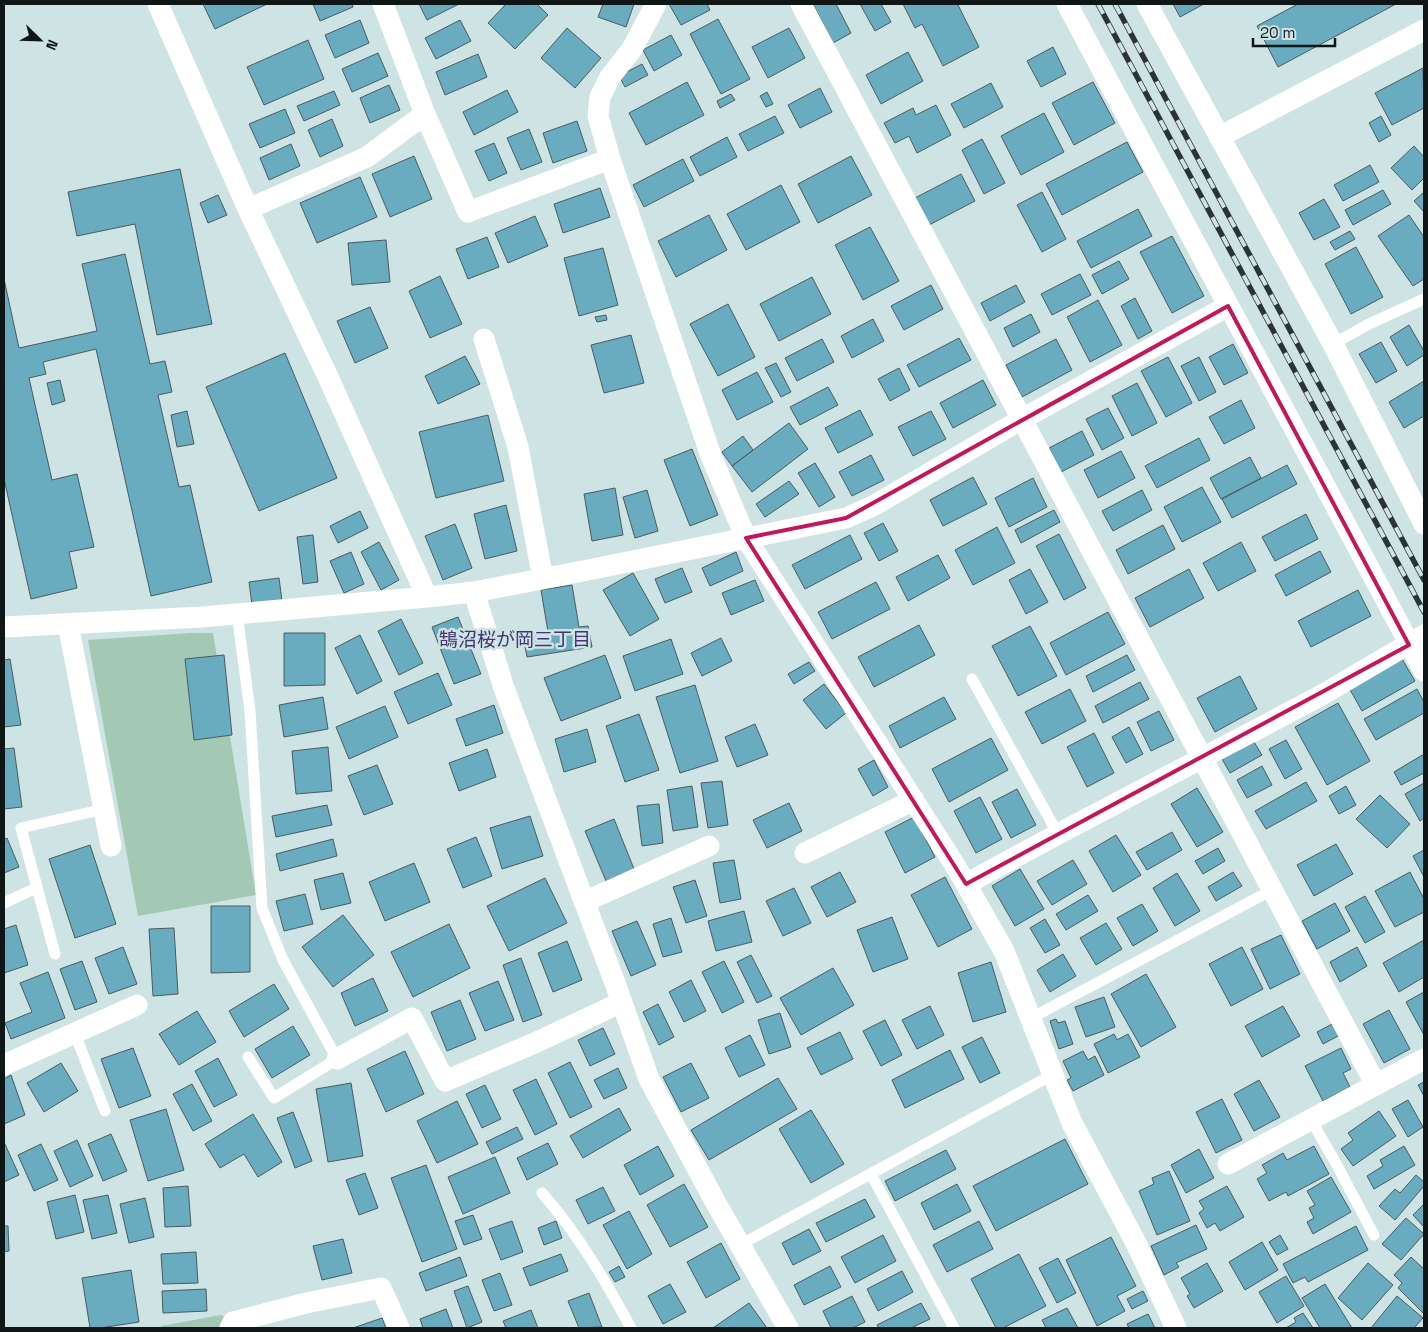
<svg xmlns="http://www.w3.org/2000/svg" width="1428" height="1332" viewBox="0 0 1428 1332" font-family="'Space Grotesk','Noto Sans JP',sans-serif">
	<style>
		.green { fill: #a3c9b4 }
		.building { fill: #69acbf; stroke: #4a5b60 }
		.lines { fill: none; stroke-linecap: round; stroke-linejoin: round }
		.service { stroke: #fff; stroke-width: 11 }
		.minor { stroke: #fff; stroke-width: 21 }
		.rail-casing { stroke: #2b3434; stroke-width: 5.5 }
		.rail { stroke: #cee3e4; stroke-width: 4; stroke-dasharray: 11; stroke-linecap: butt }
		.marked { fill: none; stroke: #c2185b; stroke-width: 4; stroke-linejoin: round }
		.labels { text-anchor: middle; stroke-width: 5; stroke-linejoin: round; paint-order: stroke }
		.neighbourhood-label { font-size: 19px; fill: #443471; stroke: #cee3e4 }
	</style>
	<rect width="100%" height="100%" fill="#cee3e4"/>
	<path class="green" d="M191 633H213L256 895 138 916 88 640Z
		M221 1315 233 1322 238 1328H162L161 1326Z"/>
	<path class="building" d="M203 4H267L215 29Z
		M313 4H352L353 7 320 21Z
		M419 4H459L427 20Z
		M506 4H537L548 15 515 49 488 23Z
		M603 4H634L626 27 598 17Z
		M669 4H707L710 10 681 25Z
		M813 4H836L851 33 833 43Z
		M860 4H881L891 22 875 31Z
		M903 4H961L958 5 979 47 943 66 922 24 915 28Z
		M1173 4H1204L1180 17Z
		M1298 4H1396L1278 67 1257 26Z
		M718 19 750 79 721 94 690 34Z
		M360 20 369 43 335 58 325 35Z
		M460 20 471 41 436 59 425 38Z
		M567 28 601 58 575 88 541 58Z
		M789 28 805 58 768 78 752 47Z
		M671 35 682 55 654 71 643 50Z
		M308 40 324 79 264 105 247 67Z
		M1053 47 1066 74 1041 87 1027 61Z
		M908 52 923 81 881 104 866 75Z
		M378 53 388 76 352 92 342 69Z
		M478 54 487 77 445 95 436 72Z
		M642 64 648 75 625 87 619 76Z
		M1423 68 1424 108 1392 125 1375 93Z
		M687 82 704 115 646 145 629 113Z
		M1093 82 1115 123 1074 145 1052 103Z
		M991 83 1003 107 964 128 951 104Z
		M389 85 400 110 370 123 360 98Z
		M820 88 832 112 800 128 788 105Z
		M507 90 518 112 474 135 463 112Z
		M334 91 340 105 304 121 297 106Z
		M767 92 773 104 766 107 760 96Z
		M731 94 735 100 720 108 717 101Z
		M936 105 951 135 917 153 909 136 895 143 884 123 913 108 916 115Z
		M285 109 295 133 260 148 249 124Z
		M1044 113 1064 152 1021 175 1001 136Z
		M775 116 784 133 748 151 739 134Z
		M1381 116 1391 135 1379 142 1369 123Z
		M332 119 343 146 320 157 308 130Z
		M577 121 587 151 553 163 543 133Z
		M529 129 542 162 521 170 507 138Z
		M727 137 737 157 700 176 690 157Z
		M982 139 1005 183 984 194 962 150Z
		M1127 142 1143 172 1062 215 1046 184Z
		M494 143 507 173 489 181 475 151Z
		M291 144 300 166 269 180 260 158Z
		M1414 146 1424 157V178L1412 190 1391 168Z
		M414 156 432 199 390 217 372 174Z
		M851 156 872 195 818 223 798 184Z
		M683 159 694 181 644 207 633 185Z
		M1370 165 1379 182 1343 201 1334 185Z
		M180 169 212 324 157 335 135 224 77 236 68 192Z
		M961 174 975 201 929 225 915 198Z
		M360 177 377 217 317 243 300 203Z
		M781 185 800 222 746 250 727 214Z
		M600 188 610 217 563 233 554 204Z
		M1383 190 1391 204 1353 225 1345 210Z
		M1042 192 1066 239 1042 252 1017 205Z
		M1424 192V212L1414 201Z
		M218 195 227 215 208 223 200 203Z
		M1324 199 1340 227 1314 240 1299 213Z
		M1138 209 1152 236 1091 268 1077 241Z
		M709 215 727 250 676 277 658 241Z
		M1409 215 1424 237V279L1413 286 1378 236Z
		M535 216 548 246 508 263 495 233Z
		M870 227 899 281 863 300 835 245Z
		M1350 231 1355 239 1335 250 1330 242Z
		M1172 236 1204 296 1172 313 1140 252Z
		M487 237 499 267 468 279 456 249Z
		M386 240 390 282 352 285 348 243Z
		M1356 247 1383 297 1351 314 1325 264Z
		M603 248 618 305 579 316 564 258Z
		M125 254 150 364 165 361 172 392 158 395 179 487 190 485 212 582 151 596 96 349 43 362 46 374 29 378 52 480 77 474 94 547 69 552 77 588 31 599 4 479V279L19 348 97 331 82 264Z
		M1119 261 1129 279 1102 294 1092 275Z
		M1080 274 1091 295 1052 315 1041 294Z
		M440 276 462 324 430 338 409 291Z
		M812 277 831 314 779 341 760 304Z
		M931 285 943 309 904 330 891 306Z
		M1016 285 1025 302 990 321 981 303Z
		M1135 298 1152 331 1138 339 1121 306Z
		M1098 300 1122 345 1090 362 1067 317Z
		M728 304 755 357 718 376 690 324Z
		M370 307 388 348 355 363 337 321Z
		M1031 314 1040 332 1013 347 1004 328Z
		M606 315 607 320 597 322 595 317Z
		M873 319 884 341 852 358 841 336Z
		M1409 325 1424 351V355L1407 366 1390 337Z
		M631 335 644 383 604 393 591 345Z
		M959 338 971 360 919 387 907 365Z
		M822 339 834 362 797 381 785 358Z
		M1056 339 1072 370 1022 397 1006 365Z
		M1381 342 1397 371 1376 383 1359 354Z
		M1233 344 1248 373 1224 385 1209 357Z
		M285 353 337 478 259 511 206 387Z
		M465 356 480 384 438 404 425 376Z
		M1168 357 1192 403 1166 417 1141 371Z
		M1199 357 1216 392 1199 401 1181 366Z
		M776 363 791 392 781 397 765 368Z
		M899 368 910 390 890 401 878 379Z
		M757 372 773 402 737 420 722 390Z
		M60 380 65 401 52 405 47 383Z
		M983 380 996 405 953 428 940 403Z
		M1424 381V416L1404 428 1389 402Z
		M1137 383 1157 423 1132 436 1112 396Z
		M828 387 838 405 800 425 790 407Z
		M1241 400 1255 428 1224 444 1209 417Z
		M1108 408 1124 438 1102 450 1086 419Z
		M860 410 873 435 838 453 825 428Z
		M187 411 194 444 177 447 171 415Z
		M931 411 946 439 913 456 898 427Z
		M488 415 504 481 436 498 419 432Z
		M789 423 808 449 752 492 732 466Z
		M1082 431 1094 455 1061 472 1049 448Z
		M743 436 753 450 732 466 722 452Z
		M1199 438 1210 460 1157 488 1145 466Z
		M692 449 718 515 690 526 664 460Z
		M1121 451 1135 478 1098 498 1084 470Z
		M871 455 884 480 852 496 839 472Z
		M1250 457 1261 478 1221 499 1210 478Z
		M815 463 835 497 819 507 798 473Z
		M1287 465 1297 484 1232 518 1222 499Z
		M973 477 987 504 943 526 930 500Z
		M1033 478 1047 507 1009 527 995 498Z
		M789 481 799 494 765 517 756 504Z
		M1202 487 1221 522 1182 542 1164 507Z
		M615 488 623 535 592 541 584 494Z
		M647 490 658 531 635 538 623 497Z
		M1142 490 1152 510 1113 531 1102 511Z
		M506 505 517 551 485 559 474 514Z
		M1054 510 1060 522 1021 543 1015 530Z
		M360 511 368 528 338 543 330 526Z
		M1306 514 1318 539 1275 561 1262 537Z
		M883 523 898 551 879 561 864 533Z
		M455 524 472 568 443 580 425 536Z
		M1163 525 1175 549 1128 574 1116 550Z
		M997 527 1015 563 973 585 955 550Z
		M1059 534 1086 588 1064 600 1036 546Z
		M313 535 318 582 303 584 297 537Z
		M850 535 862 559 805 589 792 565Z
		M379 542 399 580 381 590 361 552Z
		M1241 542 1256 571 1218 591 1203 563Z
		M1320 551 1331 572 1286 596 1275 575Z
		M351 552 364 584 344 593 330 561Z
		M736 552 743 571 710 586 702 568Z
		M938 555 950 578 908 601 896 577Z
		M682 568 692 592 665 603 655 579Z
		M1030 569 1048 602 1026 614 1009 580Z
		M1189 569 1204 598 1150 627 1135 598Z
		M633 573 659 619 630 636 603 590Z
		M279 578 282 601 252 605 249 582Z
		M755 580 764 601 731 615 722 593Z
		M876 582 890 609 832 639 818 612Z
		M572 585 579 627 588 626 592 647 527 657 523 636 548 632 541 590Z
		M1358 590 1371 616 1311 647 1298 621Z
		M1108 612 1125 644 1066 675 1050 643Z
		M458 617 481 674 454 684 432 627Z
		M401 619 423 663 399 675 378 631Z
		M919 625 935 655 874 687 858 657Z
		M1030 626 1057 676 1018 696 992 646Z
		M284 633H325V685L284 686Z
		M360 635 382 681 357 694 335 648Z
		M721 638 732 661 702 676 691 653Z
		M671 639 683 674 635 691 623 656Z
		M224 655 232 735 194 740 185 659Z
		M605 655 621 698 561 721 544 678Z
		M1127 655 1135 670 1093 692 1086 676Z
		M10 659 21 725 4 727V660Z
		M1402 659 1415 681 1362 711 1349 688Z
		M809 662 815 671 794 684 788 674Z
		M438 673 452 705 408 724 394 692Z
		M1240 676 1257 709 1215 732 1197 698Z
		M1140 682 1149 699 1103 723 1095 706Z
		M824 684 846 713 826 729 803 700Z
		M695 685 718 761 680 773 656 697Z
		M1070 689 1086 721 1042 744 1025 712Z
		M1417 689 1424 702V713L1376 740 1364 719Z
		M323 697 328 729 284 737 279 705Z
		M944 697 956 719 900 748 889 726Z
		M1338 703 1370 761 1327 785 1295 727Z
		M494 705 503 733 466 746 456 719Z
		M385 706 398 737 349 759 336 727Z
		M1159 711 1174 740 1151 751 1137 722Z
		M639 714 659 770 625 782 606 726Z
		M755 724 768 755 737 767 725 737Z
		M1129 727 1143 754 1126 763 1112 737Z
		M587 729 596 762 564 772 555 739Z
		M1094 733 1114 773 1087 787 1067 747Z
		M991 738 1008 770 949 802 932 769Z
		M1286 740 1302 769 1285 779 1269 749Z
		M1254 742 1262 755 1230 773 1222 759Z
		M328 747 332 791 296 794 292 751Z
		M14 748 22 807 4 809V749Z
		M487 749 496 777 459 791 449 763Z
		M1424 754V773L1401 785 1394 772Z
		M874 760 888 787 873 796 858 769Z
		M377 765 393 804 364 815 348 776Z
		M1262 766 1272 785 1247 798 1237 780Z
		M722 781 728 825 708 828 701 783Z
		M1306 782 1317 801 1266 829 1255 811Z
		M1424 783V818L1420 821 1405 794Z
		M692 786 698 827 673 831 667 790Z
		M1346 786 1356 805 1339 814 1329 796Z
		M1197 788 1223 832 1197 847 1171 804Z
		M1017 789 1036 825 1011 838 992 802Z
		M1380 795 1410 824 1387 848 1356 819Z
		M980 797 1002 839 976 853 954 811Z
		M789 803 802 831 767 848 753 820Z
		M659 804 663 843 642 846 637 806Z
		M327 805 332 825 276 837 272 816Z
		M530 816 543 856 502 869 490 828Z
		M914 817 935 857 905 873 885 832Z
		M614 819 634 869 606 881 585 831Z
		M1172 832 1182 850 1147 870 1136 852Z
		M1116 835 1141 875 1113 892 1089 851Z
		M476 837 492 876 463 888 447 849Z
		M7 838 19 867 4 873V839Z
		M333 839 337 856 280 871 276 854Z
		M1336 844 1353 874 1314 896 1297 865Z
		M90 845 116 924 75 938 49 859Z
		M1218 848 1225 861 1203 874 1195 861Z
		M1424 850V877L1413 856Z
		M734 860 741 899 720 903 713 863Z
		M1073 860 1087 884 1052 905 1037 881Z
		M414 863 430 902 385 921 369 882Z
		M1020 869 1044 909 1015 926 992 886Z
		M840 872 856 902 827 917 811 887Z
		M1233 872 1242 886 1216 901 1208 887Z
		M1410 872 1424 899V912L1395 927 1375 891Z
		M343 873 351 903 321 910 314 880Z
		M1177 873 1200 911 1175 926 1153 888Z
		M945 877 972 929 938 947 911 895Z
		M545 878 567 923 509 951 487 906Z
		M695 880 707 916 686 923 673 887Z
		M794 888 811 923 783 936 766 901Z
		M305 894 313 924 284 931 276 901Z
		M1088 895 1098 911 1066 930 1056 914Z
		M1365 896 1385 932 1365 943 1345 907Z
		M1335 903 1350 931 1317 949 1302 921Z
		M1142 904 1158 931 1133 946 1117 918Z
		M211 906H250V972L211 973Z
		M744 911 752 942 716 951 708 921Z
		M343 915 374 955 333 987 302 947Z
		M892 917 908 959 873 972 857 930Z
		M671 918 682 952 663 957 653 924Z
		M1045 919 1060 945 1045 953 1030 928Z
		M637 921 656 965 631 976 612 931Z
		M1106 923 1122 949 1096 965 1080 938Z
		M449 924 470 968 413 997 391 952Z
		M16 925 28 965 4 973V929Z
		M174 928 178 994 153 996 149 929Z
		M1281 935 1300 974 1270 989 1251 949Z
		M1424 940V977L1399 992 1383 963Z
		M567 941 582 980 553 992 538 953Z
		M123 947 137 984 109 994 95 958Z
		M1242 947 1263 989 1231 1006 1209 964Z
		M1357 947 1367 966 1340 982 1330 962Z
		M1063 954 1076 976 1050 992 1037 970Z
		M751 955 772 996 757 1003 737 962Z
		M521 958 542 1015 523 1022 503 965Z
		M82 961 97 1002 75 1010 60 969Z
		M724 961 744 1002 722 1013 702 972Z
		M991 962 1006 1012 973 1022 958 973Z
		M833 968 854 1005 801 1035 780 998Z
		M48 972 65 1018 11 1039 5 1023 32 1012 20 983Z
		M1146 974 1176 1027 1141 1047 1111 994Z
		M373 978 388 1011 355 1026 341 993Z
		M691 980 706 1011 684 1022 669 992Z
		M498 981 514 1020 485 1031 469 993Z
		M274 984 289 1009 244 1037 229 1011Z
		M1424 992V1035L1406 1002Z
		M1104 997 1115 1027 1086 1037 1075 1007Z
		M460 1000 476 1039 447 1051 431 1012Z
		M658 1004 674 1037 659 1045 643 1012Z
		M930 1006 944 1035 917 1049 902 1020Z
		M1283 1006 1300 1036 1262 1057 1245 1026Z
		M1389 1010 1410 1049 1384 1063 1363 1024Z
		M197 1011 216 1042 179 1065 159 1034Z
		M780 1013 791 1047 769 1054 758 1020Z
		M1056 1019 1058 1023 1065 1021 1073 1044 1059 1049 1050 1021Z
		M885 1020 902 1055 881 1066 863 1031Z
		M1334 1023 1340 1035 1323 1044 1317 1032Z
		M293 1026 310 1055 272 1078 255 1049Z
		M603 1028 615 1054 590 1066 578 1040Z
		M840 1032 853 1059 821 1075 807 1048Z
		M1114 1034 1117 1040 1128 1034 1140 1057 1108 1073 1094 1044Z
		M750 1035 765 1065 739 1077 725 1048Z
		M982 1037 1000 1073 980 1083 962 1047Z
		M133 1048 151 1096 119 1108 101 1059Z
		M1341 1048 1351 1069 1343 1073 1350 1087 1323 1101 1305 1066Z
		M950 1050 964 1079 905 1108 892 1080Z
		M405 1051 424 1094 386 1112 367 1069Z
		M1083 1051 1088 1060 1095 1056 1104 1075 1073 1091 1067 1080 1071 1078 1063 1061Z
		M218 1058 237 1095 214 1107 195 1071Z
		M570 1062 592 1107 570 1118 548 1073Z
		M61 1063 78 1091 44 1112 27 1083Z
		M691 1063 709 1098 681 1112 663 1077Z
		M618 1068 627 1088 604 1099 594 1080Z
		M11 1075 25 1115 4 1124V1079Z
		M778 1078 797 1109 709 1160 691 1130Z
		M536 1079 557 1124 535 1135 513 1090Z
		M1259 1080 1280 1117 1254 1131 1234 1094Z
		M1424 1082V1096L1418 1085Z
		M351 1083 363 1156 328 1162 316 1089Z
		M192 1084 212 1121 193 1131 173 1094Z
		M485 1085 501 1119 482 1128 466 1094Z
		M1222 1099 1242 1140 1216 1153 1196 1112Z
		M1408 1100 1423 1127 1408 1137 1392 1109Z
		M457 1101 478 1144 437 1163 417 1121Z
		M619 1108 631 1130 583 1158 570 1136Z
		M166 1109 184 1170 148 1181 130 1120Z
		M811 1110 844 1164 811 1183 779 1129Z
		M1379 1111 1396 1136 1353 1166 1341 1149 1353 1140 1348 1133Z
		M293 1112 312 1161 295 1168 277 1118Z
		M253 1114 282 1162 258 1177 244 1154 220 1168 205 1144Z
		M517 1127 523 1139 492 1154 486 1142Z
		M111 1134 127 1171 103 1181 88 1144Z
		M1065 1139 1088 1184 996 1231 973 1186Z
		M77 1140 93 1176 70 1187 54 1151Z
		M4 1142 19 1175 4 1182Z
		M548 1143 558 1164 527 1180 517 1158Z
		M41 1144 58 1180 34 1191 18 1155Z
		M658 1146 674 1176 640 1195 624 1165Z
		M1314 1146 1329 1174 1288 1196 1286 1192 1269 1201 1257 1179 1267 1173 1262 1165 1283 1153 1287 1160Z
		M1404 1146 1415 1165 1374 1189 1367 1176 1383 1166 1380 1160Z
		M1199 1149 1214 1178 1186 1193 1171 1165Z
		M946 1150 956 1169 895 1201 885 1181Z
		M495 1157 510 1193 463 1214 448 1177Z
		M426 1165 457 1249 422 1262 391 1178Z
		M1169 1171 1190 1221 1157 1235 1139 1191 1154 1184 1152 1178Z
		M365 1173 378 1208 359 1215 346 1180Z
		M1416 1175 1424 1182V1186L1395 1220 1379 1206 1395 1189 1400 1193Z
		M1331 1177 1351 1212 1313 1234 1307 1222 1314 1218 1309 1208 1315 1205 1307 1191Z
		M684 1184 708 1227 670 1247 647 1205Z
		M957 1184 971 1211 934 1230 921 1203Z
		M188 1186 191 1226 165 1227 163 1188Z
		M1227 1186 1244 1217 1220 1231 1215 1223 1207 1228 1199 1213 1204 1209 1199 1201Z
		M603 1187 615 1211 588 1224 576 1200Z
		M75 1195 84 1232 56 1239 47 1202Z
		M108 1195 117 1233 92 1239 83 1200Z
		M145 1198 154 1237 129 1243 120 1204Z
		M865 1199 875 1217 826 1242 816 1223Z
		M1424 1204V1227L1413 1215Z
		M629 1211 652 1254 627 1269 603 1225Z
		M473 1215 482 1239 464 1245 455 1221Z
		M1406 1218 1424 1234 1401 1260 1382 1244Z
		M512 1221 523 1252 501 1260 489 1229Z
		M556 1221 562 1238 544 1245 538 1228Z
		M979 1221 993 1249 947 1272 933 1245Z
		M1196 1225 1207 1249 1176 1263 1179 1267 1164 1275 1151 1246Z
		M4 1226H8L9 1251 4 1252Z
		M1356 1226 1368 1250 1308 1282 1305 1277 1293 1283 1283 1264Z
		M809 1229 821 1251 793 1265 782 1243Z
		M883 1235 896 1261 855 1283 841 1257Z
		M1280 1235 1288 1249 1277 1255 1269 1242Z
		M1111 1237 1136 1286 1117 1296 1125 1311 1097 1326 1066 1260Z
		M343 1239 352 1273 322 1280 313 1246Z
		M1262 1242 1278 1270 1245 1290 1229 1262Z
		M721 1243 740 1279 706 1298 687 1262Z
		M196 1252 198 1283 163 1284 161 1254Z
		M561 1254 568 1271 530 1286 523 1268Z
		M1019 1254 1046 1306 1003 1328H996L971 1279Z
		M460 1257 467 1276 426 1291 419 1273Z
		M1411 1257 1424 1269V1314L1398 1288 1402 1283 1394 1275Z
		M1058 1258 1076 1293 1057 1303 1039 1268Z
		M1207 1263 1223 1291 1194 1308 1187 1296 1190 1294 1181 1278Z
		M1368 1263 1393 1285 1362 1320 1338 1298Z
		M619 1266 625 1277 615 1282 609 1272Z
		M830 1266 841 1287 804 1305 794 1285Z
		M131 1270 139 1322 100 1328H90L82 1278Z
		M902 1271 913 1292 878 1311 867 1289Z
		M500 1273 512 1305 494 1311 482 1280Z
		M1286 1276 1304 1306 1277 1323 1259 1292Z
		M670 1284 686 1312 663 1324 648 1296Z
		M1325 1284 1352 1328H1320L1302 1298Z
		M468 1286 482 1322 467 1328 454 1291Z
		M206 1289 207 1311 163 1313 162 1291Z
		M1143 1291 1148 1301 1132 1309 1127 1299Z
		M589 1293 602 1327 579 1328 568 1301Z
		M852 1296 865 1322 853 1328H831L823 1311Z
		M1397 1296 1423 1318 1414 1328H1371Z
		M749 1303 767 1328H713Z
		M921 1303 930 1319 911 1328H879L877 1325Z
		M1067 1308 1078 1328H1046L1042 1320Z
		M446 1309 453 1328H423L420 1319Z
		M531 1310 538 1328H506L503 1321Z
		M1303 1313 1313 1328H1286L1296 1322 1294 1318Z
		M1148 1314 1155 1328H1129L1127 1324Z
		M382 1318 386 1328H353Z"/>
	<g class="lines">
		<path class="service" d="M1333 344 1369 324 1424 299
			M237 613 250 711 262 908 283 960 337 1059 274 1098 248 1057
			M972 679 1058 834
			M4 903 36 888
			M55 954 21 828 104 809
			M1031 1018 1272 890
			M75 1034 105 1111
			M1311 1120 1333 1158 1374 1235
			M871 1174 954 1328
			M542 1193C578 1234 605 1280 631 1328
			M740 1245 1052 1075"/>
		<path class="minor" d="M158 4 248 209 329 379 427 597
			M383 4 425 114
			M656 4 632 49 610 77 600 97 598 116 610 159 711 456 746 538 958 870 1004 951 1072 1123 1136 1243 1176 1328
			M801 4 1376 1085
			M1067 4 1424 671
			M1147 4 1333 344 1424 524
			M1219 137 1424 30
			M248 209 367 157 425 114 468 212 610 159
			M484 339 518 447 543 579
			M474 592 504 688 615 983 649 1079 717 1205 788 1328
			M68 624 111 846
			M4 627 202 617 427 597 474 592 583 571 846 518 873 506 1022 419 1228 306
			M805 853 914 800
			M966 884 1058 834 1320 696 1424 635
			M584 902 709 846
			M337 1059 412 1018 445 1081 537 1042 622 1002
			M4 1065 137 1005
			M1228 1164 1424 1059
			M230 1328 233 1322 306 1303 381 1288 399 1328"/>
		<defs>
			<path id="rail" d="M1098 4 1424 612
				M1115 4 1424 580"/>
		</defs>
		<use href="#rail" class="rail-casing"/>
		<use href="#rail" class="rail"/>
	</g>
	<path class="marked" d="M1228 306 1409 645 966 884 746 538 846 518Z"/>
	<g class="labels">
		<g class="neighbourhood-label">
			<text x="515" y="646">鵠沼桜が岡三丁目</text>
		</g>
	</g>
	<rect width="1428" height="1332" fill="none" stroke="#0f1616" stroke-width="10"/>
	<g transform="translate(40 40) rotate(113)" stroke="#cee3e4" stroke-width="4" paint-order="stroke">
	<path d="M0-4L9 19L0 12L-9 19Z" fill="#0f1616"/>
	<text y="-8" font-size="14" font-weight="bold" text-anchor="middle" fill="#0f1616">N</text>
	</g>
	<path d="M1253 38v8h82v-8" fill="none" stroke="#0f1616" stroke-width="2.5"/>
	<text x="1260" y="38" font-size="15" fill="#0f1616" stroke="#cee3e4" stroke-width="4" paint-order="stroke">20 m</text>
</svg>
